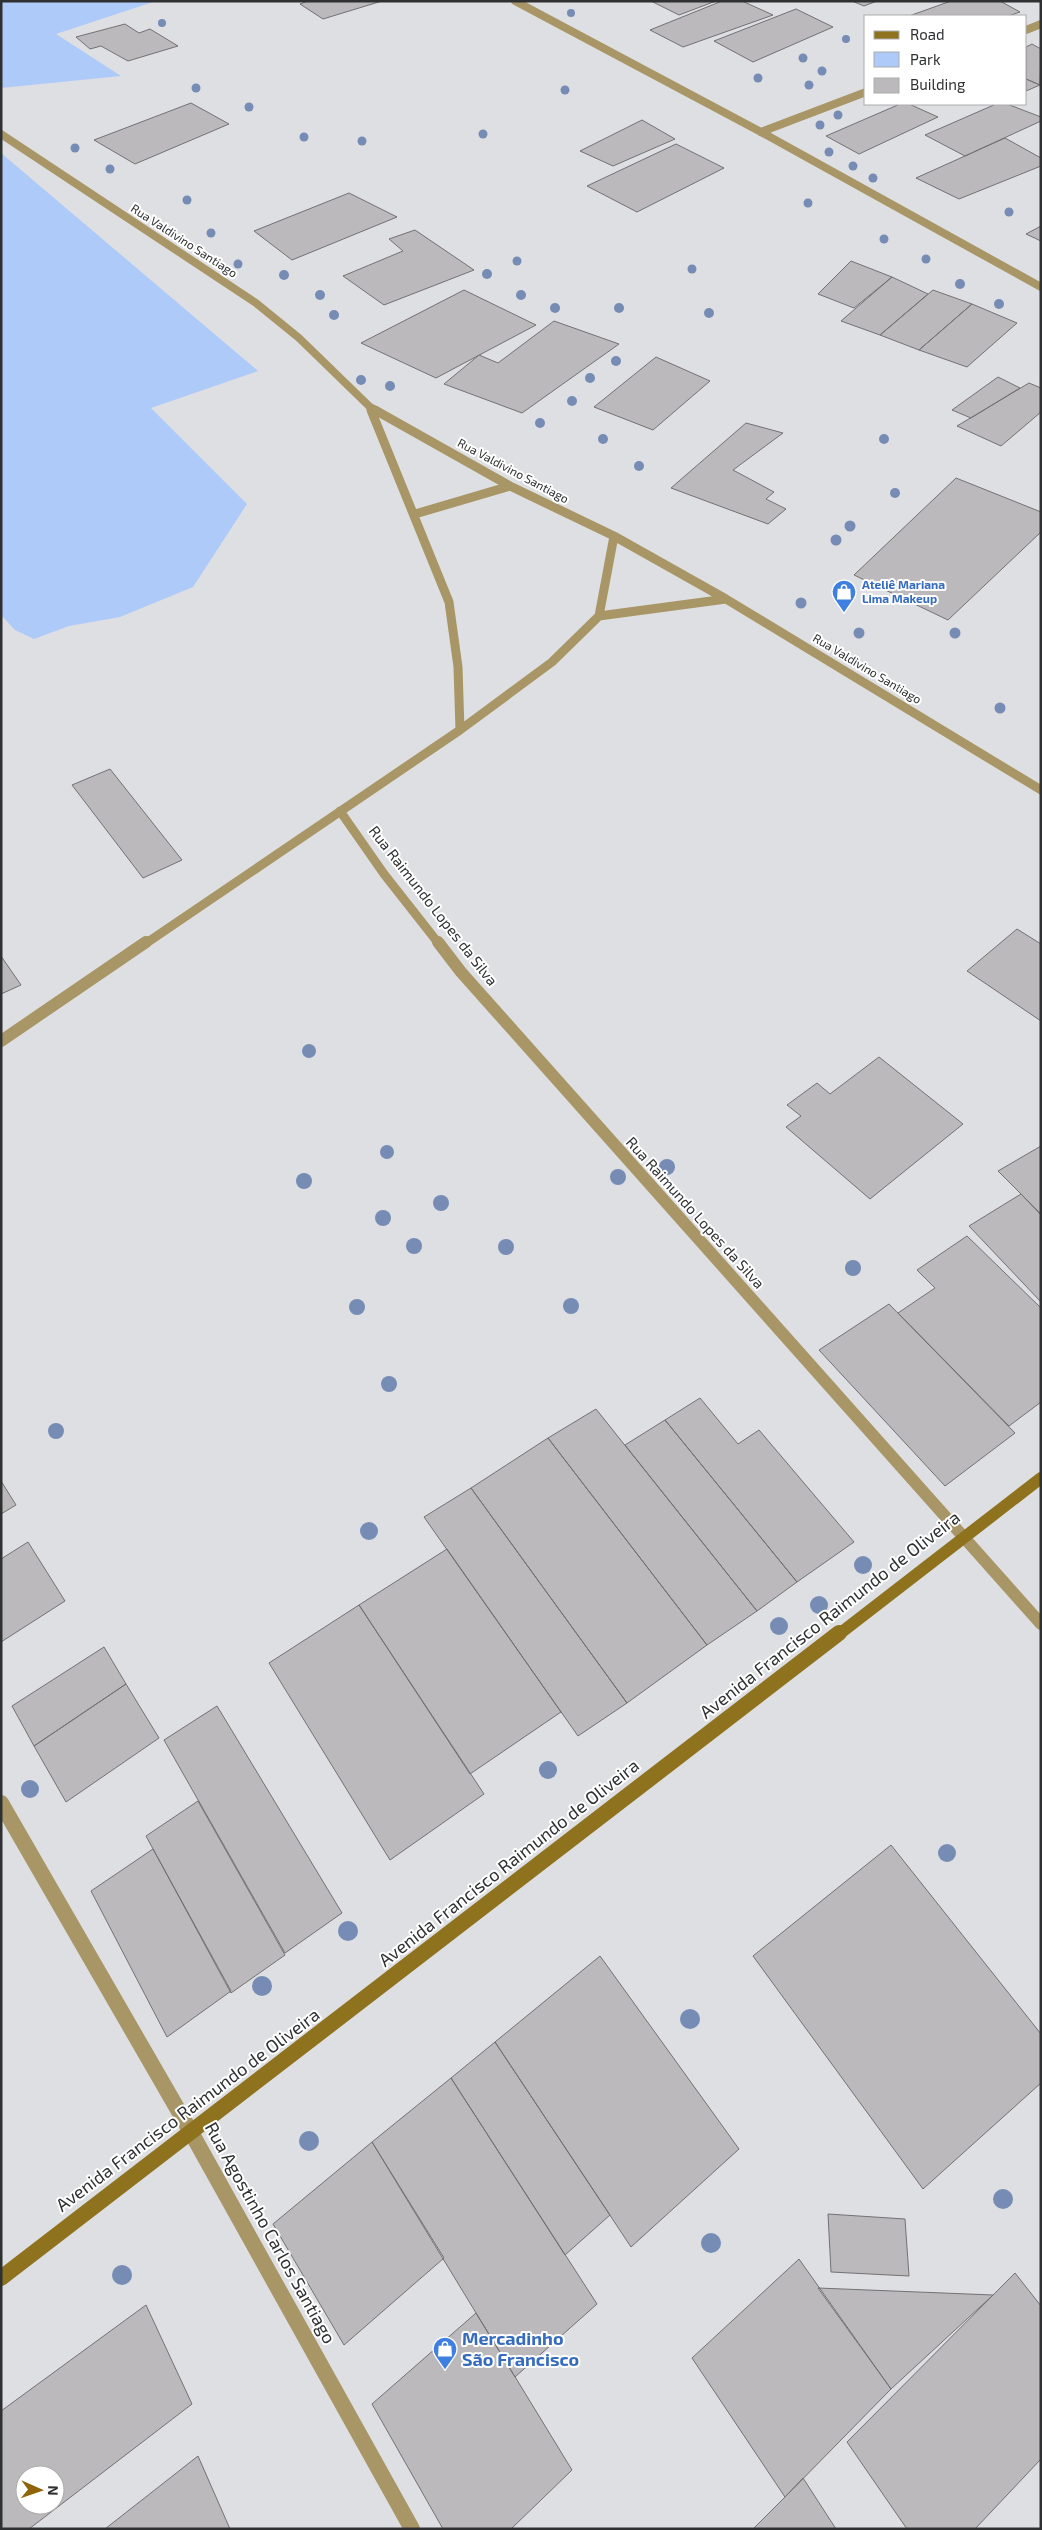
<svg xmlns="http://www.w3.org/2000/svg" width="1042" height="2530" viewBox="0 0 1042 2530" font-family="'Exo 2',sans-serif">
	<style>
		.green { fill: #adcaf8 }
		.building { fill: #bbb9bb; stroke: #737173; fill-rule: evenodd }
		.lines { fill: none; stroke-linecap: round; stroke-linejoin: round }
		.street-far3 { stroke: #a99666; stroke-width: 8 }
		.street-far2 { stroke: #a99666; stroke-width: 9 }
		.street-far1 { stroke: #a99666; stroke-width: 12 }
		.street { stroke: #a99666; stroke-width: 16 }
		.secondary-far1 { stroke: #8e721e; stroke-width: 12 }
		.secondary { stroke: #8e721e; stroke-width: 16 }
		.tree { fill: #768cb4 }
		.labels { text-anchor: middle; stroke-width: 4; stroke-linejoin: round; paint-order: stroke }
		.far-street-label { font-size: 12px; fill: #2f3031; stroke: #fff }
		.far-shop-label { font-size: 12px; font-weight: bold; fill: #366cbe; stroke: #fff; text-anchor: start }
		.street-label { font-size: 15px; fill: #2f3031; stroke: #fff }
		.near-street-label { font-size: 18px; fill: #2f3031; stroke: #fff }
		.near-shop-label { font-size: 18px; font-weight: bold; fill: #366cbe; stroke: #fff; text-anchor: start }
	</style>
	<rect width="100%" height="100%" fill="#dedfe2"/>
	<path class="green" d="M1 1H156L56 34 121 76 1 88Z
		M1 153 258 371 151 408 247 504 193 587 120 617 69 626 34 639 15 630 1 615Z"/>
	<path class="building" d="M308 1H382L323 19 300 4Z
		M651 1H716L679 15Z
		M722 1H742L773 15 683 47 650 30Z
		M852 1H877L864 6Z
		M951 1H1000L1020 12 1008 16H909Z
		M796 9 833 27 753 62 714 41Z
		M125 24 139 33 150 29 178 46 128 61 101 46 90 49 76 37Z
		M1032 44 1041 49 1040 85 1026 79V47Z
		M1026 79 1040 85 1026 91Z
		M191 103 229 124 135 164 94 140Z
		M900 104H909L938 117 859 154 826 136Z
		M996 104H1007L1041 117V121L965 156 925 135Z
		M642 120 675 139 613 166 580 151Z
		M1005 138 1041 158V166L959 199 916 178Z
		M676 144 724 168 637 212 587 186Z
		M349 193 397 217 292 260 254 231Z
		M1041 226V241L1026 234Z
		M415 230 474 270 384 305 343 276 403 251 389 239Z
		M851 261 892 277 854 308 818 294Z
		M892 277 928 294 880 335 841 321Z
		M464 290 536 325 436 378 361 343Z
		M933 290 972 304 919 350 880 335Z
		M972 304 1017 323 967 367 919 350Z
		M554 321 619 344 522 413 444 384 479 355 498 363Z
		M656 357 710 381 653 430 594 407Z
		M998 377 1020 388 971 418 952 410Z
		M1029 383 1041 388V412L1001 446 957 426Z
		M746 423 783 433 733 470 774 492 766 499 786 509 768 524 671 488Z
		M956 478 1041 512V532L948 620 854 575Z
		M110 769 182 860 143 878 72 785Z
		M1017 929 1041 944V1021L967 971Z
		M1 956 21 985 1 994Z
		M879 1057 963 1124 870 1199 786 1127 801 1116 787 1105 817 1083 830 1094Z
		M1041 1146V1214L998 1171Z
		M1021 1194 1041 1215V1302L969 1226Z
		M967 1236 1041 1308V1402L1009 1426 898 1313 935 1288 917 1270Z
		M889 1304 1015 1433 945 1486 819 1350Z
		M700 1398 738 1444 759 1430 854 1542 797 1582 665 1420Z
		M596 1409 757 1611 707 1645 548 1438Z
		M665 1420 797 1582 757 1611 625 1445Z
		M548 1438 707 1645 627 1703 471 1488Z
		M1 1481 16 1505 1 1514Z
		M471 1488 627 1703 578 1736 424 1517Z
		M28 1542 65 1601 1 1642V1559Z
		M447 1549 561 1712 470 1774 359 1605Z
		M359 1605 484 1794 390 1860 269 1663Z
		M104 1647 126 1684 34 1746 12 1706Z
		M126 1684 159 1738 66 1802 34 1746Z
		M217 1706 342 1913 285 1953 164 1740Z
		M198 1801 285 1955 231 1993 146 1836Z
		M891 1845 1041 2034V2083L923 2189 753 1956Z
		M153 1849 231 1991 167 2037 91 1891Z
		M600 1956 739 2149 631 2247 495 2042Z
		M495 2042 610 2215 565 2255 451 2078Z
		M451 2078 597 2304 515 2377 372 2142Z
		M372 2142 444 2258 344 2345 273 2224Z
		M828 2214 905 2219 909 2276 831 2272Z
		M799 2259 891 2389 785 2497 692 2358Z
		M1015 2273 1041 2306V2459L975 2529H907L847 2442Z
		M818 2288 993 2295 891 2389Z
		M146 2305 192 2404 29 2529H1V2411ZM25 2475H55V2505H25Z
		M476 2313 572 2470 511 2529H443L372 2404Z
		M198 2456 230 2529H105Z
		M803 2478 836 2529H753L785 2497Z"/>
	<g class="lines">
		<path class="street-far3" d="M515 1 761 132 1041 287
			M1026 30 1041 24
			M761 132 866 92
			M1 134 256 303 299 338 370 407 377 411
			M370 407 372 411"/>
		<path class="street-far2" d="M371 410 449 602 458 667 460 730
			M375 410 510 486 614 536 726 599 1041 790
			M415 514 510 486
			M599 616 726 599
			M340 811 384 874 439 944
			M145 944 460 730 552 662 599 616 614 536"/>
		<path class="street-far1" d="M438 942 461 972 1041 1624
			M1 1041 146 942"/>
		<path class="street" d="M1 1803 192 2134 412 2529"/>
		<path class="secondary-far1" d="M838 1635 1041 1478"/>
		<path class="secondary" d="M1 2278 839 1633"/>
	</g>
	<g class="tree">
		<circle cx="571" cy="13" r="4"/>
		<circle cx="162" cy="23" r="4"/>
		<circle cx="846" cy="39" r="4"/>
		<circle cx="803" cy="58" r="4.5"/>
		<circle cx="822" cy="71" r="4.5"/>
		<circle cx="758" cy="78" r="4.5"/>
		<circle cx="809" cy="85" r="4.5"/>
		<circle cx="196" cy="88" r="4.5"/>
		<circle cx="565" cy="90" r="4.5"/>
		<circle cx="249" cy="107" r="4.5"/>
		<circle cx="838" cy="115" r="4.5"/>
		<circle cx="820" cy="125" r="4.5"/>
		<circle cx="483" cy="134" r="4.5"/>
		<circle cx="304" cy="137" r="4.5"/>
		<circle cx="362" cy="141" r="4.5"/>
		<circle cx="75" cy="148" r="4.5"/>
		<circle cx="829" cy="152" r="4.5"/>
		<circle cx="853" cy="166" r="4.5"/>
		<circle cx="110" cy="169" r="4.5"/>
		<circle cx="873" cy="178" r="4.5"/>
		<circle cx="187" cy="200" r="4.5"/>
		<circle cx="808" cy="203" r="4.5"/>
		<circle cx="1009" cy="212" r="4.5"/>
		<circle cx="211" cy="233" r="4.5"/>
		<circle cx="884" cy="239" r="4.5"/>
		<circle cx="926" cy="259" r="4.5"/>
		<circle cx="517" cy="261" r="4.5"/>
		<circle cx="238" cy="264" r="4.5"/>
		<circle cx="692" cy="269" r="4.5"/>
		<circle cx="487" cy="274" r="5"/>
		<circle cx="284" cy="275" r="5"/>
		<circle cx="960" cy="284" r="5"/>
		<circle cx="320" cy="295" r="5"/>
		<circle cx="521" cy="295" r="5"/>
		<circle cx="999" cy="304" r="5"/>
		<circle cx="555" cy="308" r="5"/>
		<circle cx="619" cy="308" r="5"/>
		<circle cx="709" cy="313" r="5"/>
		<circle cx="334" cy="315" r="5"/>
		<circle cx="616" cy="361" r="5"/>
		<circle cx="590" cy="378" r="5"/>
		<circle cx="361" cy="380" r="5"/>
		<circle cx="390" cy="386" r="5"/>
		<circle cx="572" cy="401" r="5"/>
		<circle cx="540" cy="423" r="5"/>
		<circle cx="603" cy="439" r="5"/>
		<circle cx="884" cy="439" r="5"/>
		<circle cx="639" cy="466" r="5"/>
		<circle cx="895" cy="493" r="5"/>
		<circle cx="850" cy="526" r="5.5"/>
		<circle cx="836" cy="540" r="5.5"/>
		<circle cx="801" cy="603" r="5.5"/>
		<circle cx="859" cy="633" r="5.5"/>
		<circle cx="955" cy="633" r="5.5"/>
		<circle cx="1000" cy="708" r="5.5"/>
		<circle cx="309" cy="1051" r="7"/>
		<circle cx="387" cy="1152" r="7"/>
		<circle cx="667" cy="1167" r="8"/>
		<circle cx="618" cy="1177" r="8"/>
		<circle cx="304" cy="1181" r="8"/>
		<circle cx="441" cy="1203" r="8"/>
		<circle cx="383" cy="1218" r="8"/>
		<circle cx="414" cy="1246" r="8"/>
		<circle cx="506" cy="1247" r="8"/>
		<circle cx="853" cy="1268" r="8"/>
		<circle cx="571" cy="1306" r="8"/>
		<circle cx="357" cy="1307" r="8"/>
		<circle cx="389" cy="1384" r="8"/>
		<circle cx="56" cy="1431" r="8"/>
		<circle cx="369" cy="1531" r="9"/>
		<circle cx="863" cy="1565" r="9"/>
		<circle cx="819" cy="1605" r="9"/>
		<circle cx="779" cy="1626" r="9"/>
		<circle cx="548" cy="1770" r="9"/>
		<circle cx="30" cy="1789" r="9"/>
		<circle cx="947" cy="1853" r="9"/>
		<circle cx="348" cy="1931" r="10"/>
		<circle cx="262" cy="1986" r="10"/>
		<circle cx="690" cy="2019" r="10"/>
		<circle cx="309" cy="2141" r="10"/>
		<circle cx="1003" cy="2199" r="10"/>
		<circle cx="711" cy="2243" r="10"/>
		<circle cx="122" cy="2275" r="10"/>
	</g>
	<defs>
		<symbol id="shop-pin" viewBox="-11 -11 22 30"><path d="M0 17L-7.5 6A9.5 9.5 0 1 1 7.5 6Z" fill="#3f7fe0" stroke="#fff"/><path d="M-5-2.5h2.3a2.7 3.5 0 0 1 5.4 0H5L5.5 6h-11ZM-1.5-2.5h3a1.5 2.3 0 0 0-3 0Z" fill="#fff"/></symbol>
	</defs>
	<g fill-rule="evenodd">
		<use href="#shop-pin" x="830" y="578" width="28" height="38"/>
		<use href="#shop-pin" x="431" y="2335" width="28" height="38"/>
	</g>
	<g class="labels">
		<g class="far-street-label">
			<text transform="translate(184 241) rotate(33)" y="4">Rua Valdivino Santiago</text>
			<text transform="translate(513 471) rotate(28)" y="4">Rua Valdivino Santiago</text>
			<text transform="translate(867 669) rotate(31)" y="4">Rua Valdivino Santiago</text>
		</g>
		<g class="far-shop-label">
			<text x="862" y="589">Ateliê Mariana<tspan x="862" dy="14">Lima Makeup</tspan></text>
		</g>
		<g class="street-label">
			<text transform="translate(433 906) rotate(52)" y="5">Rua Raimundo Lopes da Silva</text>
			<text transform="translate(695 1213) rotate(48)" y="5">Rua Raimundo Lopes da Silva</text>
		</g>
		<g class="near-street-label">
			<text transform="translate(830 1615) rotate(-38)" y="6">Avenida Francisco Raimundo de Oliveira</text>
			<text transform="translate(509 1863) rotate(-38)" y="6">Avenida Francisco Raimundo de Oliveira</text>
			<text transform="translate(188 2110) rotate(-37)" y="6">Avenida Francisco Raimundo de Oliveira</text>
			<text transform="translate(270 2233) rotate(61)" y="6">Rua Agostinho Carlos Santiago</text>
		</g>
		<g class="near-shop-label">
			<text x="462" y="2345">Mercadinho<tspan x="462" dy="21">São Francisco</tspan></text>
		</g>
	</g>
	<rect width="1042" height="2530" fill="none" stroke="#2f3031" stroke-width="5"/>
	<rect x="864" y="15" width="162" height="90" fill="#ffffff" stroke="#acacad"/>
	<rect x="874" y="31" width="25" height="8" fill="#8e721e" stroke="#acacad"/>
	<text x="910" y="40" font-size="15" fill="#2f3031">Road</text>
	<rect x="874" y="52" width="25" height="15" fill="#adcaf8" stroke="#acacad"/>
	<text x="910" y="65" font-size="15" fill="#2f3031">Park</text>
	<rect x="874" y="78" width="25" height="15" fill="#bbb9bb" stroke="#acacad"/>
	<text x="910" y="90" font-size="15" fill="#2f3031">Building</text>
	<g transform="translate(40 2490) rotate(92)"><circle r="24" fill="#ffffff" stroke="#acacad"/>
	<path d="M0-4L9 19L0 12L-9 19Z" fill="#8f640b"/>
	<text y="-8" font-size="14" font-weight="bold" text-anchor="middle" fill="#2f3031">N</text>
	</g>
</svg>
